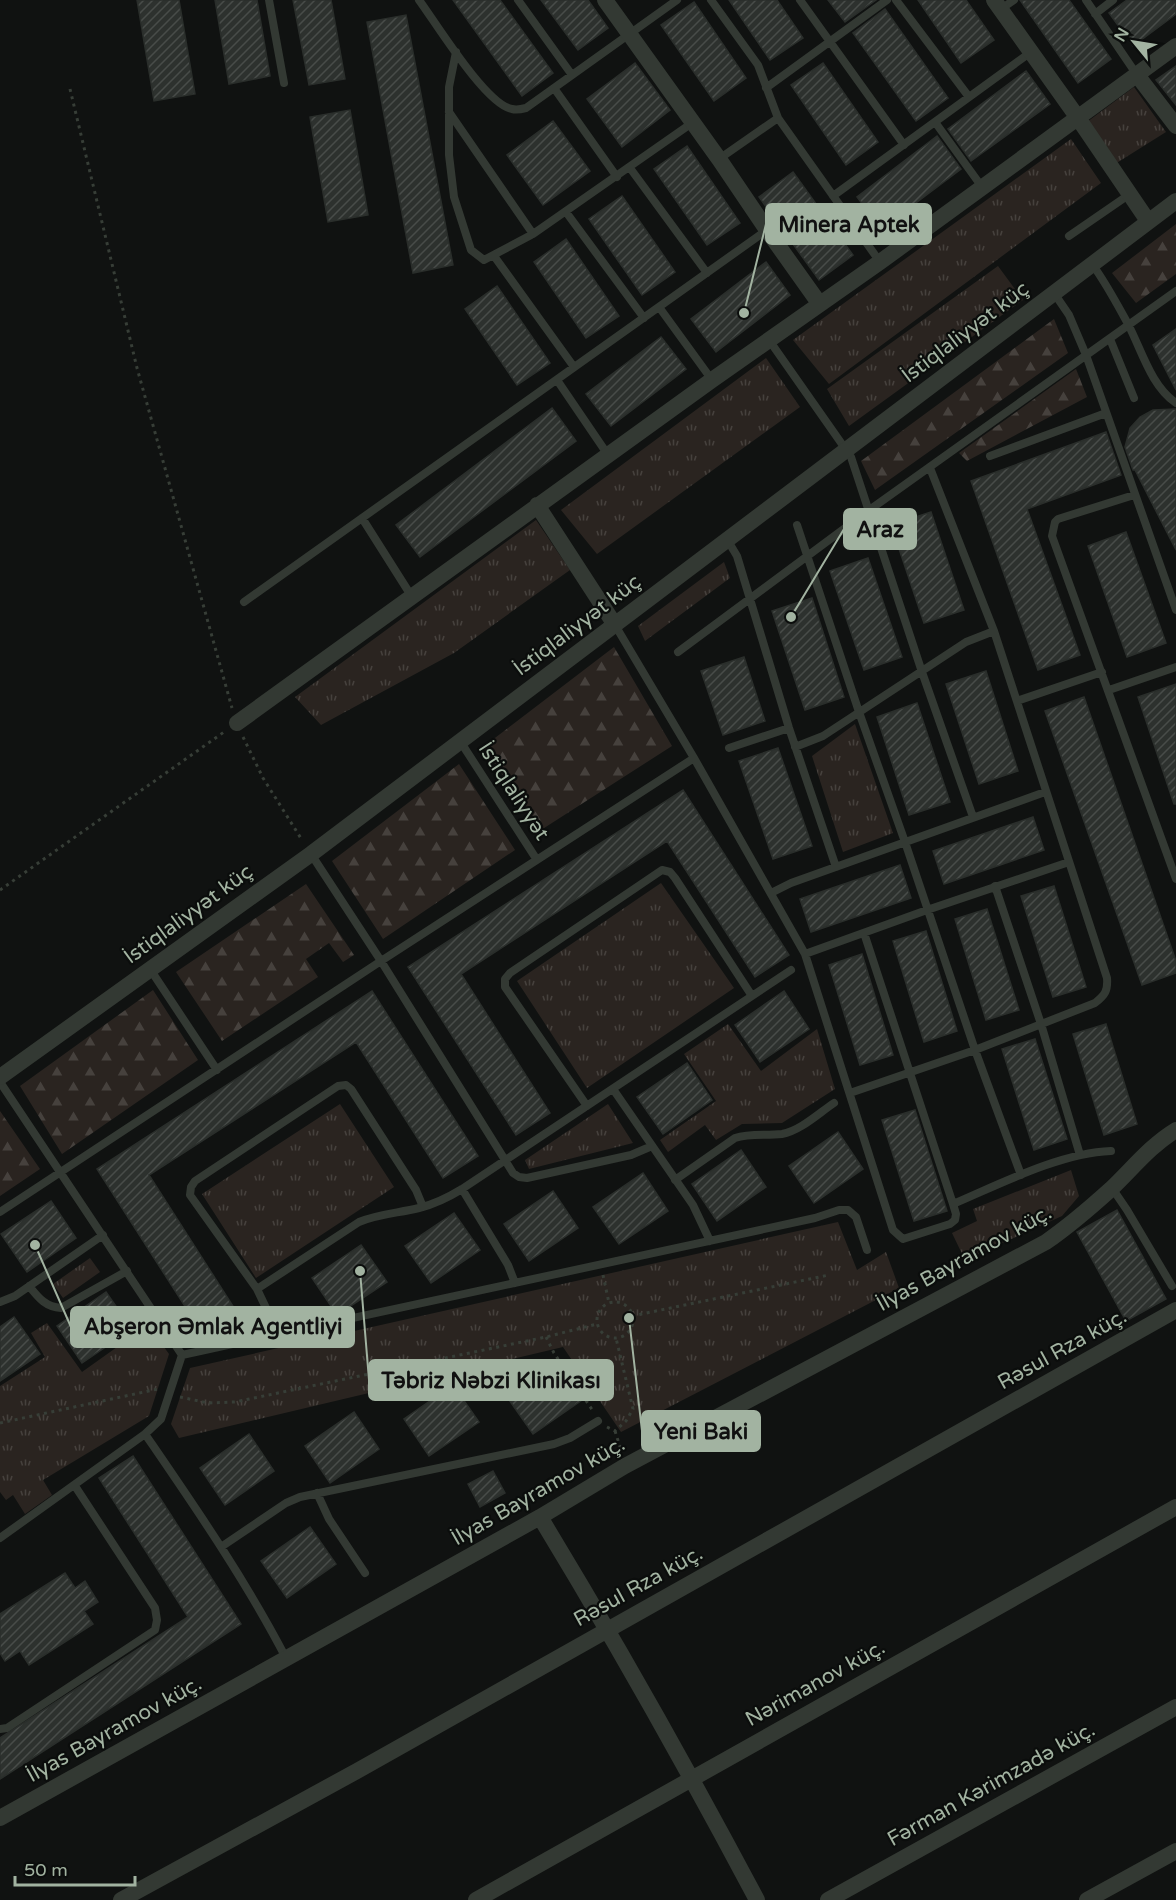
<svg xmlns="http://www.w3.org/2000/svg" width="1176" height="1900" viewBox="0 0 1176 1900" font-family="'Varela Round',sans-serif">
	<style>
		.grass { fill: url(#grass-tufts) }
		.forest { fill: url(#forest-firs) }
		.building { fill: url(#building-hatch); stroke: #2a2e2b; stroke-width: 1.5 }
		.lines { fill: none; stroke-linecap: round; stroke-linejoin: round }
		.path { stroke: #373e37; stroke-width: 3; stroke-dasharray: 3 4.5; stroke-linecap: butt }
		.lane { stroke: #333933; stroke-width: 8 }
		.street { stroke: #333933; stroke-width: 16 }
		.labels { text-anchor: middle; stroke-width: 4.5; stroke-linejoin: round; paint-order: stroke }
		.street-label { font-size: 21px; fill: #a2b3a1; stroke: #0b0d0c }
		.leader { fill: none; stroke: #a2b3a1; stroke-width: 2 }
		.callout-dot { fill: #a2b3a1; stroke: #0b0d0c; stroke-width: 2 }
		.callout { fill: #a2b3a1; stroke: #a2b3a1; stroke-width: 2 }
		.callout-label { font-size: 22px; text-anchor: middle; font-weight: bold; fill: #111 }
	</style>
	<defs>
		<pattern id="grass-tufts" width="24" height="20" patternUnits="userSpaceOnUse" patternTransform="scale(1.5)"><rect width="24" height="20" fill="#2a2420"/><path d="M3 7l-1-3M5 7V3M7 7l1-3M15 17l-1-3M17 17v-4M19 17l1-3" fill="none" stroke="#46413d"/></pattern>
		<pattern id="forest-firs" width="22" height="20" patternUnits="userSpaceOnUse" patternTransform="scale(1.5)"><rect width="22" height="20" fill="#2a2420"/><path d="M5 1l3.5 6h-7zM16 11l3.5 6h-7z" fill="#46413d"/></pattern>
		<pattern id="building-hatch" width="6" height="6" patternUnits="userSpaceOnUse" patternTransform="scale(1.5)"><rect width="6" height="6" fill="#2d312e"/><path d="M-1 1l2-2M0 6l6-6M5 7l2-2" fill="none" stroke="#484c49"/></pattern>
	</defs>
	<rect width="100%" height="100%" fill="#101211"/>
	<path class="grass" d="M1134 87 1166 132 1115 164 1087 122Z
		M1071 139 1101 183 829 384 793 340Z
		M998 266 1023 300 849 426 827 389Z
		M766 358 800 407 597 554 561 510Z
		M536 520 570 570 454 653 321 725 295 697Z
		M724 562 730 578 645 641 638 626Z
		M855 724 893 833 843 852 812 756Z
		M661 883 734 988 587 1088 517 981Z
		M728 1024 761 1071 817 1029 835 1089 782 1123 742 1124 716 1140 705 1125 668 1152 660 1140 716 1101 684 1054Z
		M340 1104 394 1187 256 1278 202 1194Z
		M608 1104 633 1143 529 1169 525 1160Z
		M1071 1170 1079 1196 1062 1216 965 1260 952 1233 977 1221 973 1209Z
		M838 1222 857 1270 886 1252 899 1288 621 1432 563 1347 179 1438 171 1424 190 1368Z
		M90 1258 100 1272 63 1298 53 1284Z
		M47 1323 82 1372 148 1325 169 1354 149 1416 43 1480 52 1495 25 1514 13 1495 6 1500 0 1492V1386L45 1357 31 1333Z"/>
	<path class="forest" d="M1176 224V274L1136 303 1112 273Z
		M1054 319 1068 353 875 490 861 461Z
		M1076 369 1087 397 967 461 959 453Z
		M614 647 672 746 541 830 483 747Z
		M459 764 515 850 383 939 332 861Z
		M306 884 354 955 343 962 329 943 306 959 318 977 222 1041 176 972Z
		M153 990 198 1060 62 1154 20 1086Z
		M0 1111 40 1169 0 1196Z"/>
	<path class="building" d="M137 0H179L195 94 154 101Z
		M215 0H257L270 76 229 84Z
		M293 0H331L345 79 309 85Z
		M453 0H500L553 73 522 96Z
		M541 0H588L608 28 578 50Z
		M729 0H777L803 38 770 60Z
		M828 0H876L845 22Z
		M918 0H966L994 40 961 63Z
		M1020 0H1069L1111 59 1078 83Z
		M1127 0H1176V14L1133 46 1109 13Z
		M694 2 746 78 714 101 661 25Z
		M885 9 948 98 916 121 853 33Z
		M406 15 453 265 413 273 367 22Z
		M635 63 670 110 622 147 587 99Z
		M823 63 878 142 846 165 791 85Z
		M1176 66V105L1156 80Z
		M1026 71 1050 104 971 161 948 129Z
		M350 110 368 215 328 222 310 117Z
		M553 121 590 171 543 205 507 155Z
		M937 136 961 169 881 229 857 197Z
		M687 146 740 223 707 245 654 169Z
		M793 172 853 255 819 280 759 197Z
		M622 196 675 272 642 295 589 219Z
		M566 239 619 316 586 338 534 262Z
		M766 262 790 295 716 352 691 319Z
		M497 286 550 363 517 385 465 309Z
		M1176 329V390L1153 345Z
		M661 337 686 369 611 426 586 394Z
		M552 408 576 441 420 557 396 525Z
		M1176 409V550L1135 470H1133L1125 447 1130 428 1140 417 1153 410Z
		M1106 432 1121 475 1027 509 1080 655 1038 670 971 481Z
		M931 512 964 610 924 623 891 525Z
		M1126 532 1166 643 1127 657 1088 546Z
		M868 558 902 657 864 670 830 571Z
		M812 598 844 697 805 710 772 611Z
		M744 657 765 721 723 735 701 671Z
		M986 671 1018 771 979 784 946 684Z
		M1176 684V804H1174L1138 697Z
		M1084 697 1176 961V973L1142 985 1045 711Z
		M917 703 950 802 909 815 877 717Z
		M778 748 812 846 773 859 739 761Z
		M683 790 789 955 755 977 667 841 461 974 550 1113 516 1135 408 967Z
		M1033 817 1044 850 944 884 933 851Z
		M900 865 911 898 811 932 800 899Z
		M1054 886 1086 987 1053 997 1021 896Z
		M987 909 1019 1010 986 1020 955 919Z
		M926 931 957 1031 924 1042 893 941Z
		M862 954 893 1055 860 1065 829 965Z
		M372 991 478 1156 443 1178 356 1042 149 1175 238 1314 204 1336 97 1169Z
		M784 991 809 1029 760 1062 735 1025Z
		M1106 1024 1137 1124 1104 1135 1073 1034Z
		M1035 1039 1067 1139 1034 1150 1002 1049Z
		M687 1063 712 1100 663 1134 637 1097Z
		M915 1110 947 1211 914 1221 882 1120Z
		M838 1132 863 1169 814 1203 789 1166Z
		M741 1150 766 1187 717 1221 692 1184Z
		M643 1173 668 1211 619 1244 593 1207Z
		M553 1191 578 1228 529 1261 504 1224Z
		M51 1201 76 1238 27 1272 1 1234Z
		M1117 1210 1166 1299 1126 1321 1077 1232Z
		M454 1213 480 1250 431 1283 405 1246Z
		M361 1245 387 1282 337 1315 312 1278Z
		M106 1292 132 1329 82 1363 57 1326Z
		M14 1317 40 1354 0 1381V1327Z
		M556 1363 582 1400 533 1434 507 1397Z
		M453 1385 479 1422 429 1456 404 1419Z
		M354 1412 379 1449 330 1483 305 1446Z
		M249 1434 274 1471 225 1505 200 1468Z
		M133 1456 241 1624 0 1779V1738L188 1617 99 1478Z
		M493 1471 505 1493 480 1507 468 1484Z
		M310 1527 336 1564 287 1598 261 1561Z
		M65 1573 75 1588 85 1581 98 1602 84 1611 93 1624 29 1665 20 1651 5 1661 0 1653V1614Z"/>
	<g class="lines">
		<path class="path" d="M70 89 137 368 232 708
			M243 737 263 778 302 840
			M0 890 224 732
			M603 1275 609 1303
			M597 1320a18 18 0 1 1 36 0a18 18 0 1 1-36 0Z
			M632 1316 829 1275
			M546 1337 554 1353 593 1411
			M180 1397 208 1403 235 1402 546 1337 597 1324
			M0 1423 158 1389
			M607 1427 615 1431 626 1421 633 1409 616 1338
			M615 1431 621 1450"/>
		<path class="lane" d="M269 0 284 83
			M419 0C436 23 486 105 512 109 516 110 522 109 526 108L677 0
			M518 0 572 75
			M711 0 758 65 778 118 880 262
			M800 0 904 145
			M896 0 969 97
			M1086 0 1137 75
			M1001 9 1014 0
			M1095 14 1113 0
			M554 88 617 177
			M766 88 887 0
			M449 112 533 234 484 260 471 250 454 197 449 155V87L456 52
			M935 122 982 187
			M719 159 778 118
			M630 168 707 273
			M833 196 1031 52
			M566 212 644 318
			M533 234 692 123
			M1069 236 1130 194
			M494 256 574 367
			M1092 264C1106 283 1117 304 1128 324 1142 351 1151 386 1176 403
			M1054 293 1069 315 1086 355 1176 610
			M659 307 712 380
			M1110 339 1134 398
			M769 340 851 457 922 672 973 817
			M557 380 608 455
			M990 456 1106 413
			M1134 495 1058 519 1055 522 1052 536 1176 879
			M362 518 412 597
			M797 525 859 712 905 842 975 1050 1021 1175
			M728 541 737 556 789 728 836 867
			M244 602 767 230
			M615 625 694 758 805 954 893 1230 903 1239 950 1224 955 1220 956 1214 953 1204C1000 1184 1060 1153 1111 1151
			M678 652 868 511 1176 291
			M1109 690 1176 667
			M1017 701 1102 672
			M460 741 537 860
			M795 747 823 736 966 642 994 631
			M729 748 789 728
			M311 854 381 961 513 1173 519 1177 527 1178 631 1155 652 1146
			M995 886 1041 1024 1080 1155
			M771 893 791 883 1045 792
			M864 933 953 1204
			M805 954 927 910 1069 862
			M150 969 217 1070
			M0 1082 182 1355
			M613 1089 693 1205 710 1241
			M850 1093 975 1050 1095 1003C1105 995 1108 991 1107 978L994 631 930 468
			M587 1106 505 987V979L510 973 662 870 670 872 675 878 752 996
			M675 1180 735 1138C750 1133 766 1136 782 1134 800 1131 819 1113 834 1103
			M1112 1188 1127 1210 1172 1286
			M462 1189 508 1265 515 1283
			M0 1212 381 961 694 758
			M29 1286C38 1297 45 1307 61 1308L127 1271
			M257 1289 359 1222C378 1214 399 1213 419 1208 435 1204 449 1197 462 1189L791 970
			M0 1302 15 1296 103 1235
			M272 1336 267 1310 257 1289 190 1195 191 1187 195 1181 338 1086 346 1085 351 1089 416 1190 423 1207
			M182 1355 815 1218 839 1210H848L856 1217 867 1250
			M145 1434 161 1419 182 1355
			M317 1493 329 1519 365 1573
			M0 1538 145 1434C195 1507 245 1579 286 1658
			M221 1547 286 1503 300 1497 554 1444 570 1438 598 1421
			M0 1729 7 1728 155 1630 157 1620 155 1608 75 1486"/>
		<path class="street" d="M605 0 719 159 767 230 819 303
			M994 0 1078 118 1148 221
			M1137 75 1176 126
			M537 505 615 625
			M237 723 712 380 880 262 1176 46
			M0 1077 311 854 1176 201
			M540 1517C616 1642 688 1770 757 1900
			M0 1818 540 1517 625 1466 1046 1242C1069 1226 1090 1208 1111 1189 1132 1169 1151 1145 1176 1130
			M121 1900 357 1771 1176 1310
			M476 1900 1176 1507
			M828 1900 1176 1707
			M1087 1900 1176 1851"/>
	</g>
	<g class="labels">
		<g class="street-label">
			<text transform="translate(965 332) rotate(-37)" y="7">İstiqlaliyyət küç</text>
			<text transform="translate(577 625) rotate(-37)" y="7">İstiqlaliyyət küç</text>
			<text transform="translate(514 791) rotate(57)" y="7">İstiqlaliyyət</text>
			<text transform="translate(188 914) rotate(-36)" y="7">İstiqlaliyyət küç</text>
			<text transform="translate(964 1258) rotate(-29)" y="7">İlyas Bayramov küç.</text>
			<text transform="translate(1062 1349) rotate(-29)" y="7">Rəsul Rza küç.</text>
			<text transform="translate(538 1491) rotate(-30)" y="7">İlyas Bayramov küç.</text>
			<text transform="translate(638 1586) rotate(-29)" y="7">Rəsul Rza küç.</text>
			<text transform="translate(815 1683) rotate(-29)" y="7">Nərimanov küç.</text>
			<text transform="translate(114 1729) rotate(-29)" y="7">İlyas Bayramov küç.</text>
			<text transform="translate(991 1784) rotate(-29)" y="7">Fərman Kərimzadə küç.</text>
		</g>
	</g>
	<path class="leader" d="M744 313L766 224M791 617L844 529M35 1245L71 1327M360 1271L369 1380M629 1318L642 1431"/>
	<g class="callout-dot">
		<circle cx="744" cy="313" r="6"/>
		<circle cx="791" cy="617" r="6"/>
		<circle cx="35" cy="1245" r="6"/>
		<circle cx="360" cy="1271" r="6"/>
		<circle cx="629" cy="1318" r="6"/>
	</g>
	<g class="callout">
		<rect x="766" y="204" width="165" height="40" rx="6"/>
		<rect x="844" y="509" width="72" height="40" rx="6"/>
		<rect x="71" y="1307" width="283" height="40" rx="6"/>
		<rect x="369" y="1360" width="244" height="40" rx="6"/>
		<rect x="642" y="1411" width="118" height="40" rx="6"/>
	</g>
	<g class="callout-label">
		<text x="849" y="232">Minera Aptek</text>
		<text x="880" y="537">Araz</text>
		<text x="213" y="1334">Abşeron Əmlak Agentliyi</text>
		<text x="491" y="1388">Təbriz Nəbzi Klinikası</text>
		<text x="701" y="1439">Yeni Baki</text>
	</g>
	<g transform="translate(1134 42) rotate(300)" stroke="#0b0d0c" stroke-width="4.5" paint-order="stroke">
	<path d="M0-4.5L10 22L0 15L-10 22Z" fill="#a2b3a1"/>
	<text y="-9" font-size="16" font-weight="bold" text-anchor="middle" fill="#a2b3a1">N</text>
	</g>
	<path d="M15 1876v9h120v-9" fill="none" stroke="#a2b3a1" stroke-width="3"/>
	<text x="24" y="1876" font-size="18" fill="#a2b3a1" stroke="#0b0d0c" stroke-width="4.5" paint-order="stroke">50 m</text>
</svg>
